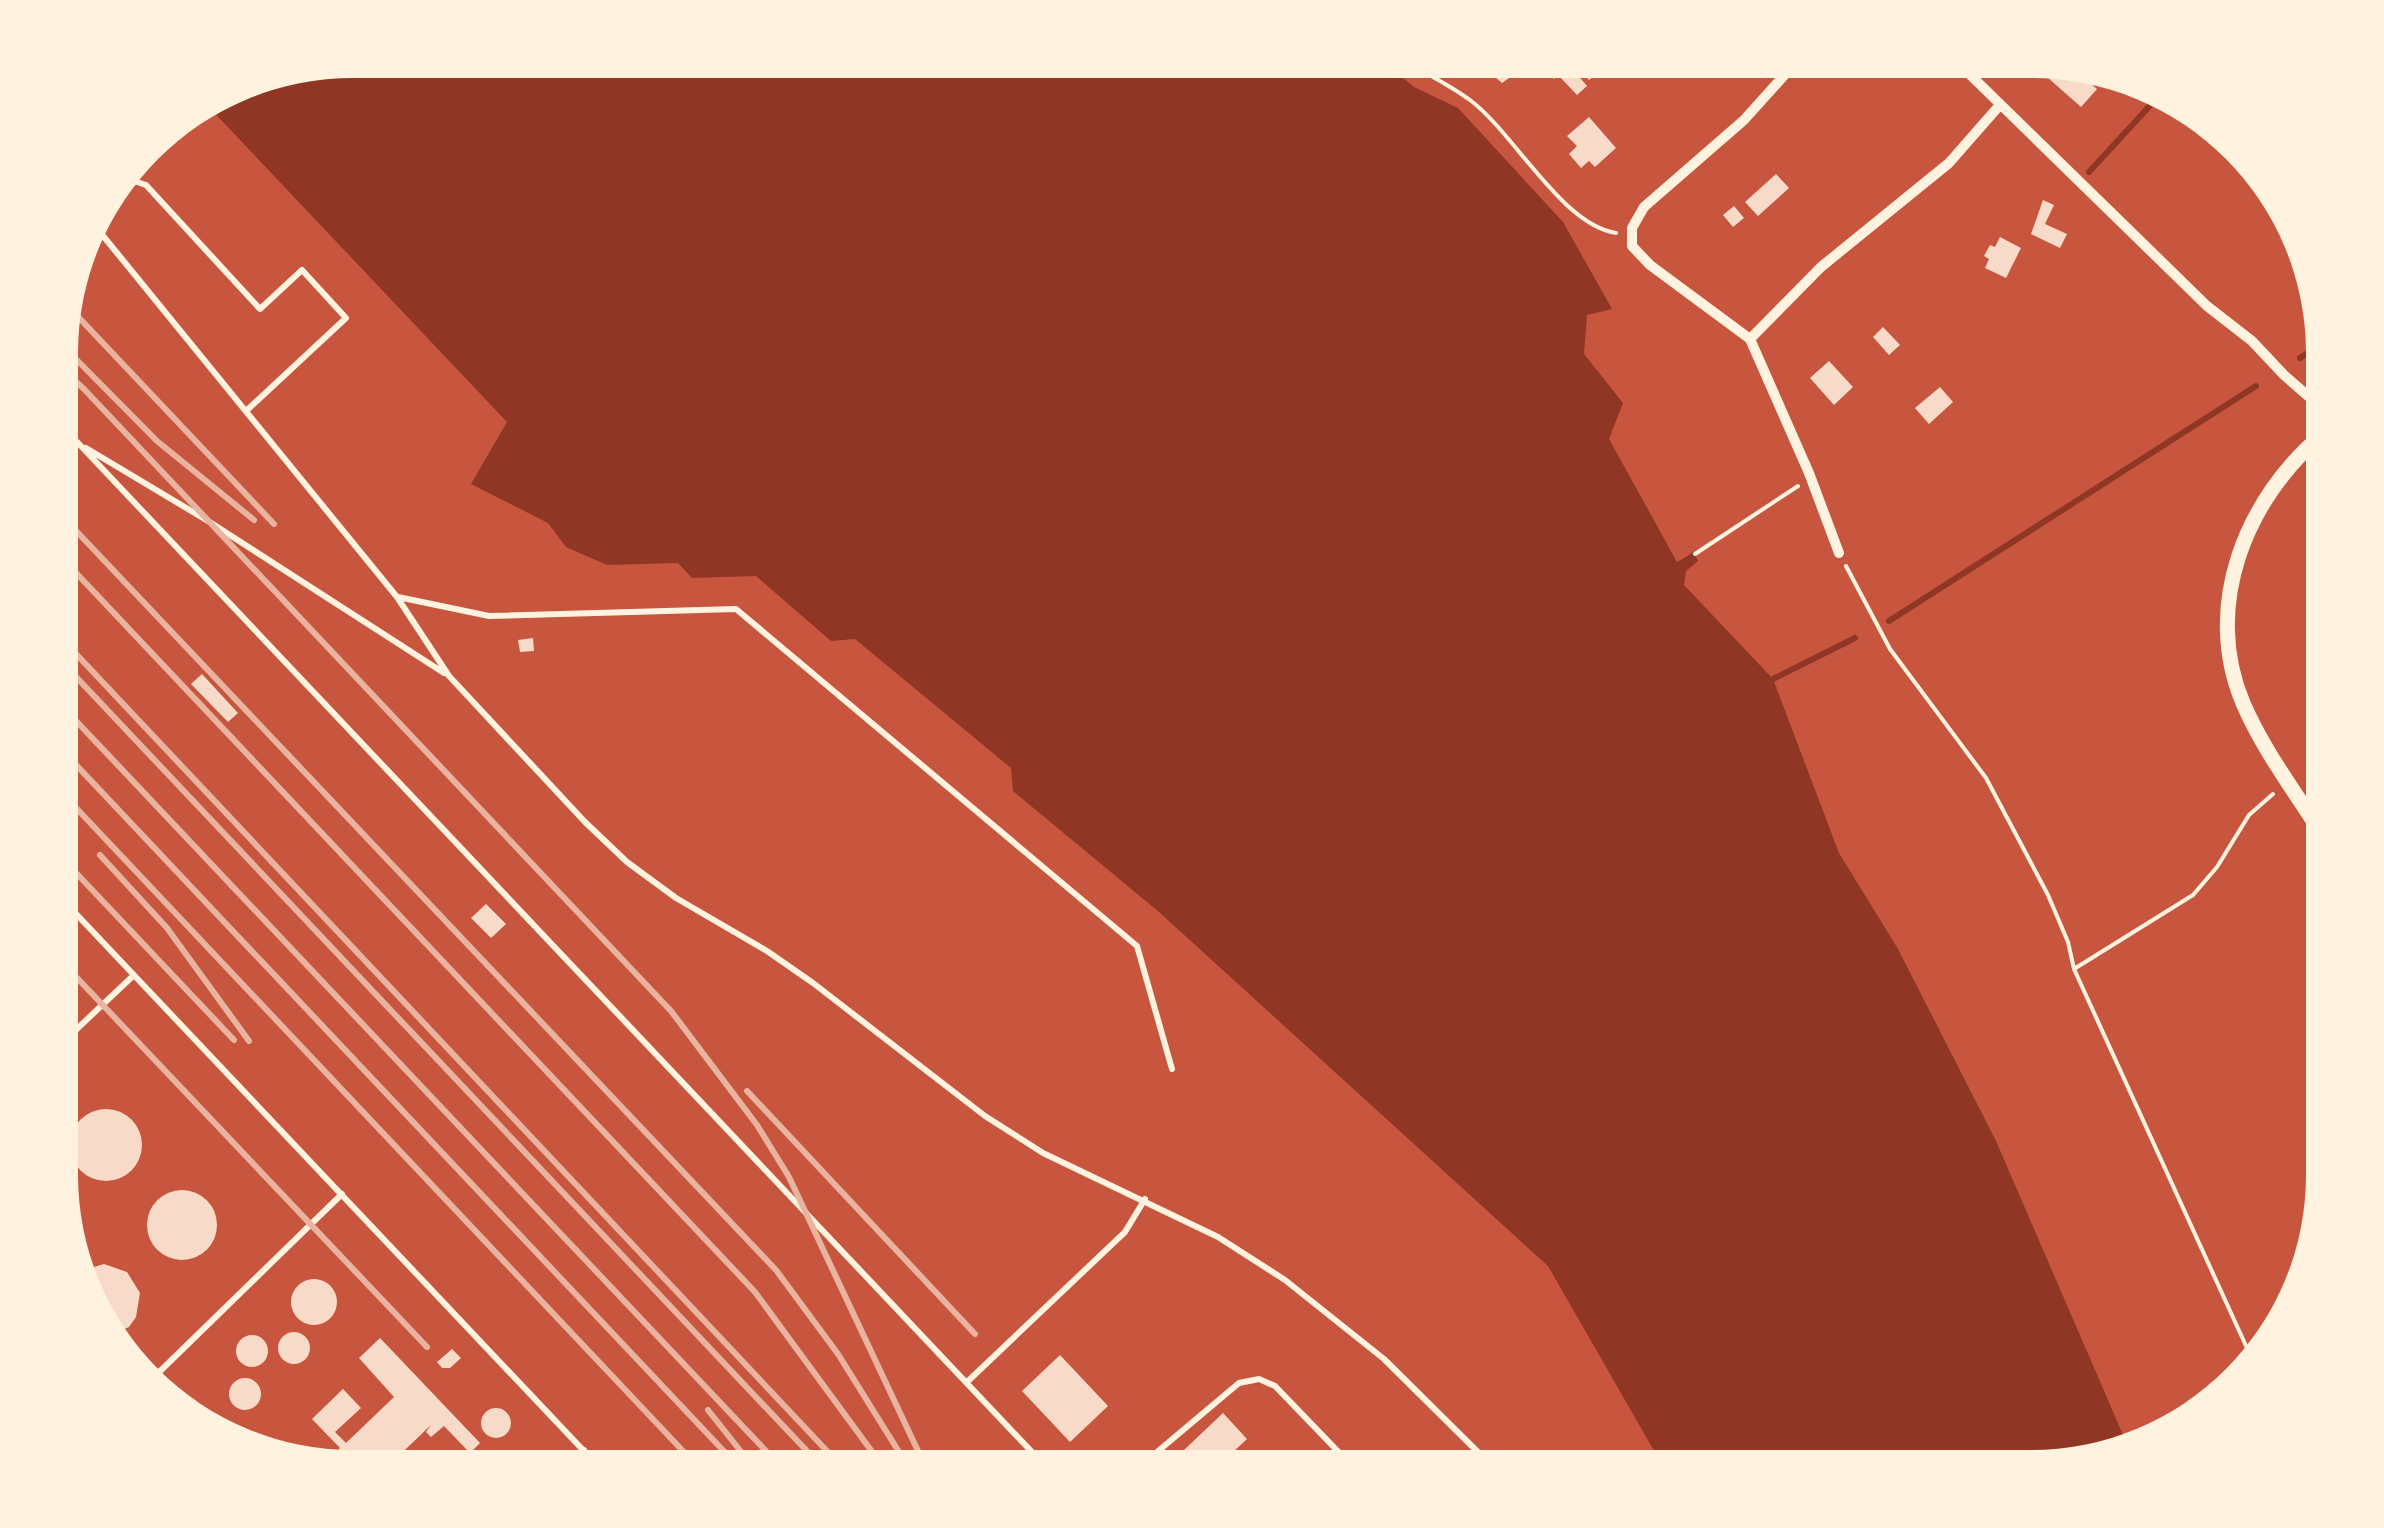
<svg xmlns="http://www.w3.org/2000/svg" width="2384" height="1528" viewBox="0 0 2384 1528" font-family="'Work Sans',sans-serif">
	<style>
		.water { fill: #8f3625 }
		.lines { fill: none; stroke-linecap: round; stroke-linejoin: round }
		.stream { stroke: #8f3625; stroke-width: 6 }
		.building { fill: #f7dbc8 }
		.path { stroke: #fff3e0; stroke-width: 4 }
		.service { stroke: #fff3e0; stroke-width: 6 }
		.minor { stroke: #fff3e0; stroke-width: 10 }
		.tertiary { stroke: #fff3e0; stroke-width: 15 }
		.rail { stroke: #e9b49f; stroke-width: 6 }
	</style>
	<rect width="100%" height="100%" fill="#c8553d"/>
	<path class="water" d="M352 60H1381L1414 87 1458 108 1563 222 1612 309 1587 315 1584 354 1623 403 1609 439 1677 562 1694 552 1698 561 1686 571 1684 585 1773 679 1839 853 1898 949 1996 1141 2127 1444 2050 1467 1664 1468 1548 1266 1159 912 1013 791 1011 768 855 639 831 641 756 576 692 578 678 563 607 565 566 547 548 523 471 484 507 422 206 104 241 82Z"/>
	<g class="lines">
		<path class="stream" d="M2089 172 2157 98
			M2300 358 2323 343
			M1889 621 2256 386
			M1773 679 1855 638"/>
	</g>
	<path class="building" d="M1544 60H1565L1587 86 1577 95 1558 75 1554 79 1547 72 1551 68Z
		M1580 60H1594L1602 70 1589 80 1576 64Z
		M1493 64 1509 78 1502 83 1488 71Z
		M2056 67 2068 76 2072 72 2081 75 2097 89 2081 107 2047 77Z
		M1589 117 1616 148 1595 167 1589 161 1581 168 1569 154 1577 146 1567 136Z
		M1776 174 1789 188 1758 216 1745 202Z
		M2043 200 2054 205 2045 224 2067 234 2060 248 2031 234Z
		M1734 206 1744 218 1733 227 1723 215Z
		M2000 237 2021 248 2006 278 1985 268 1989 259 1984 256 1990 245 1995 247Z
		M1883 327 1900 345 1889 355 1873 337Z
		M1829 361 1853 387 1834 405 1810 378Z
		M1940 387 1953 402 1929 424 1915 408Z
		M533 638 534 651 520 652 518 640Z
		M202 674 238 713 228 722 191 684Z
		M486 904 506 924 491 938 471 918Z
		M70 1145a36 36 0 1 1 72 0a36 36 0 1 1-72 0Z
		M147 1225a35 35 0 1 1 70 0a35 35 0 1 1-70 0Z
		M104 1264 127 1272 140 1293 136 1317 129 1327 108 1336 84 1270Z
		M291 1302a23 23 0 1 1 46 0a23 23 0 1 1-46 0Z
		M278 1348a16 16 0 1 1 32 0a16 16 0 1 1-32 0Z
		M236 1351a16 16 0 1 1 32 0a16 16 0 1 1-32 0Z
		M380 1338 480 1443 470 1453 444 1426 431 1437 426 1432 431 1425 386 1468H352L327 1461 340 1448 312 1419 343 1389 361 1408 335 1432 346 1443 394 1397 359 1358Z
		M452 1349 461 1358 450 1368H442L437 1362Z
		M1060 1355 1108 1406 1070 1442 1022 1391Z
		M229 1394a16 16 0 1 1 32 0a16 16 0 1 1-32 0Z
		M481 1423a15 15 0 1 1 30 0a15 15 0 1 1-30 0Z
		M1223 1413 1247 1439 1216 1468H1165Z"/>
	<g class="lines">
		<path class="path" d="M1403 60C1425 73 1450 85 1470 100 1515 134 1561 224 1616 233
			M1695 554 1798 486
			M1846 566 1890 649 1986 778 2048 895 2068 942 2074 969 2252 1359
			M2074 969 2193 895 2217 867 2249 815 2273 794"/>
		<path class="service" d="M127 175 131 180 146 185 260 309 302 270 346 318 246 411
			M91 221 397 597 449 676 585 822 627 862 676 898 767 951 813 983 985 1116 1043 1153 1218 1237 1285 1280 1384 1359 1494 1468
			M62 426 1047 1468
			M86 448 208 521 444 673
			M398 597 489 616 736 609 1137 946 1172 1069
			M62 899 600 1468
			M62 1043 134 975
			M151 1380 342 1194
			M967 1382 1125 1232 1145 1199
			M565 1468 584 1450
			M1138 1468 1239 1383 1259 1379 1275 1386 1354 1468"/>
		<path class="minor" d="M1798 60 1744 120 1644 207 1632 228V246L1650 265 1750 339 1809 473 1839 553
			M1955 60 2207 306 2252 341 2284 375 2323 409
			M1750 339 1821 267 1949 163 1999 106"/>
		<path class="tertiary" d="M2323 434C2246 498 2202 606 2243 703 2263 750 2296 793 2323 836"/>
		<path class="rail" d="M66 304 274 524
			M62 345 157 441 254 520
			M62 369 84 389 671 1011 757 1125 789 1177 926 1468
			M62 516 776 1270 838 1354 909 1468
			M62 558 755 1292 884 1468
			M62 639 843 1468
			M62 662 823 1468
			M62 706 782 1468
			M62 750 736 1464
			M62 793 699 1468
			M100 855 167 928 249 1041
			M62 858 234 1040
			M62 962 427 1347
			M747 1091 975 1334
			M708 1410 754 1468"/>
	</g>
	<path d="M0 0H2384V1528H0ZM353 78H2031A275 275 0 0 1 2306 353V1175A275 275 0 0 1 2031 1450H353A275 275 0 0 1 78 1175V353A275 275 0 0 1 353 78Z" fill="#fff3e0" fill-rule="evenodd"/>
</svg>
